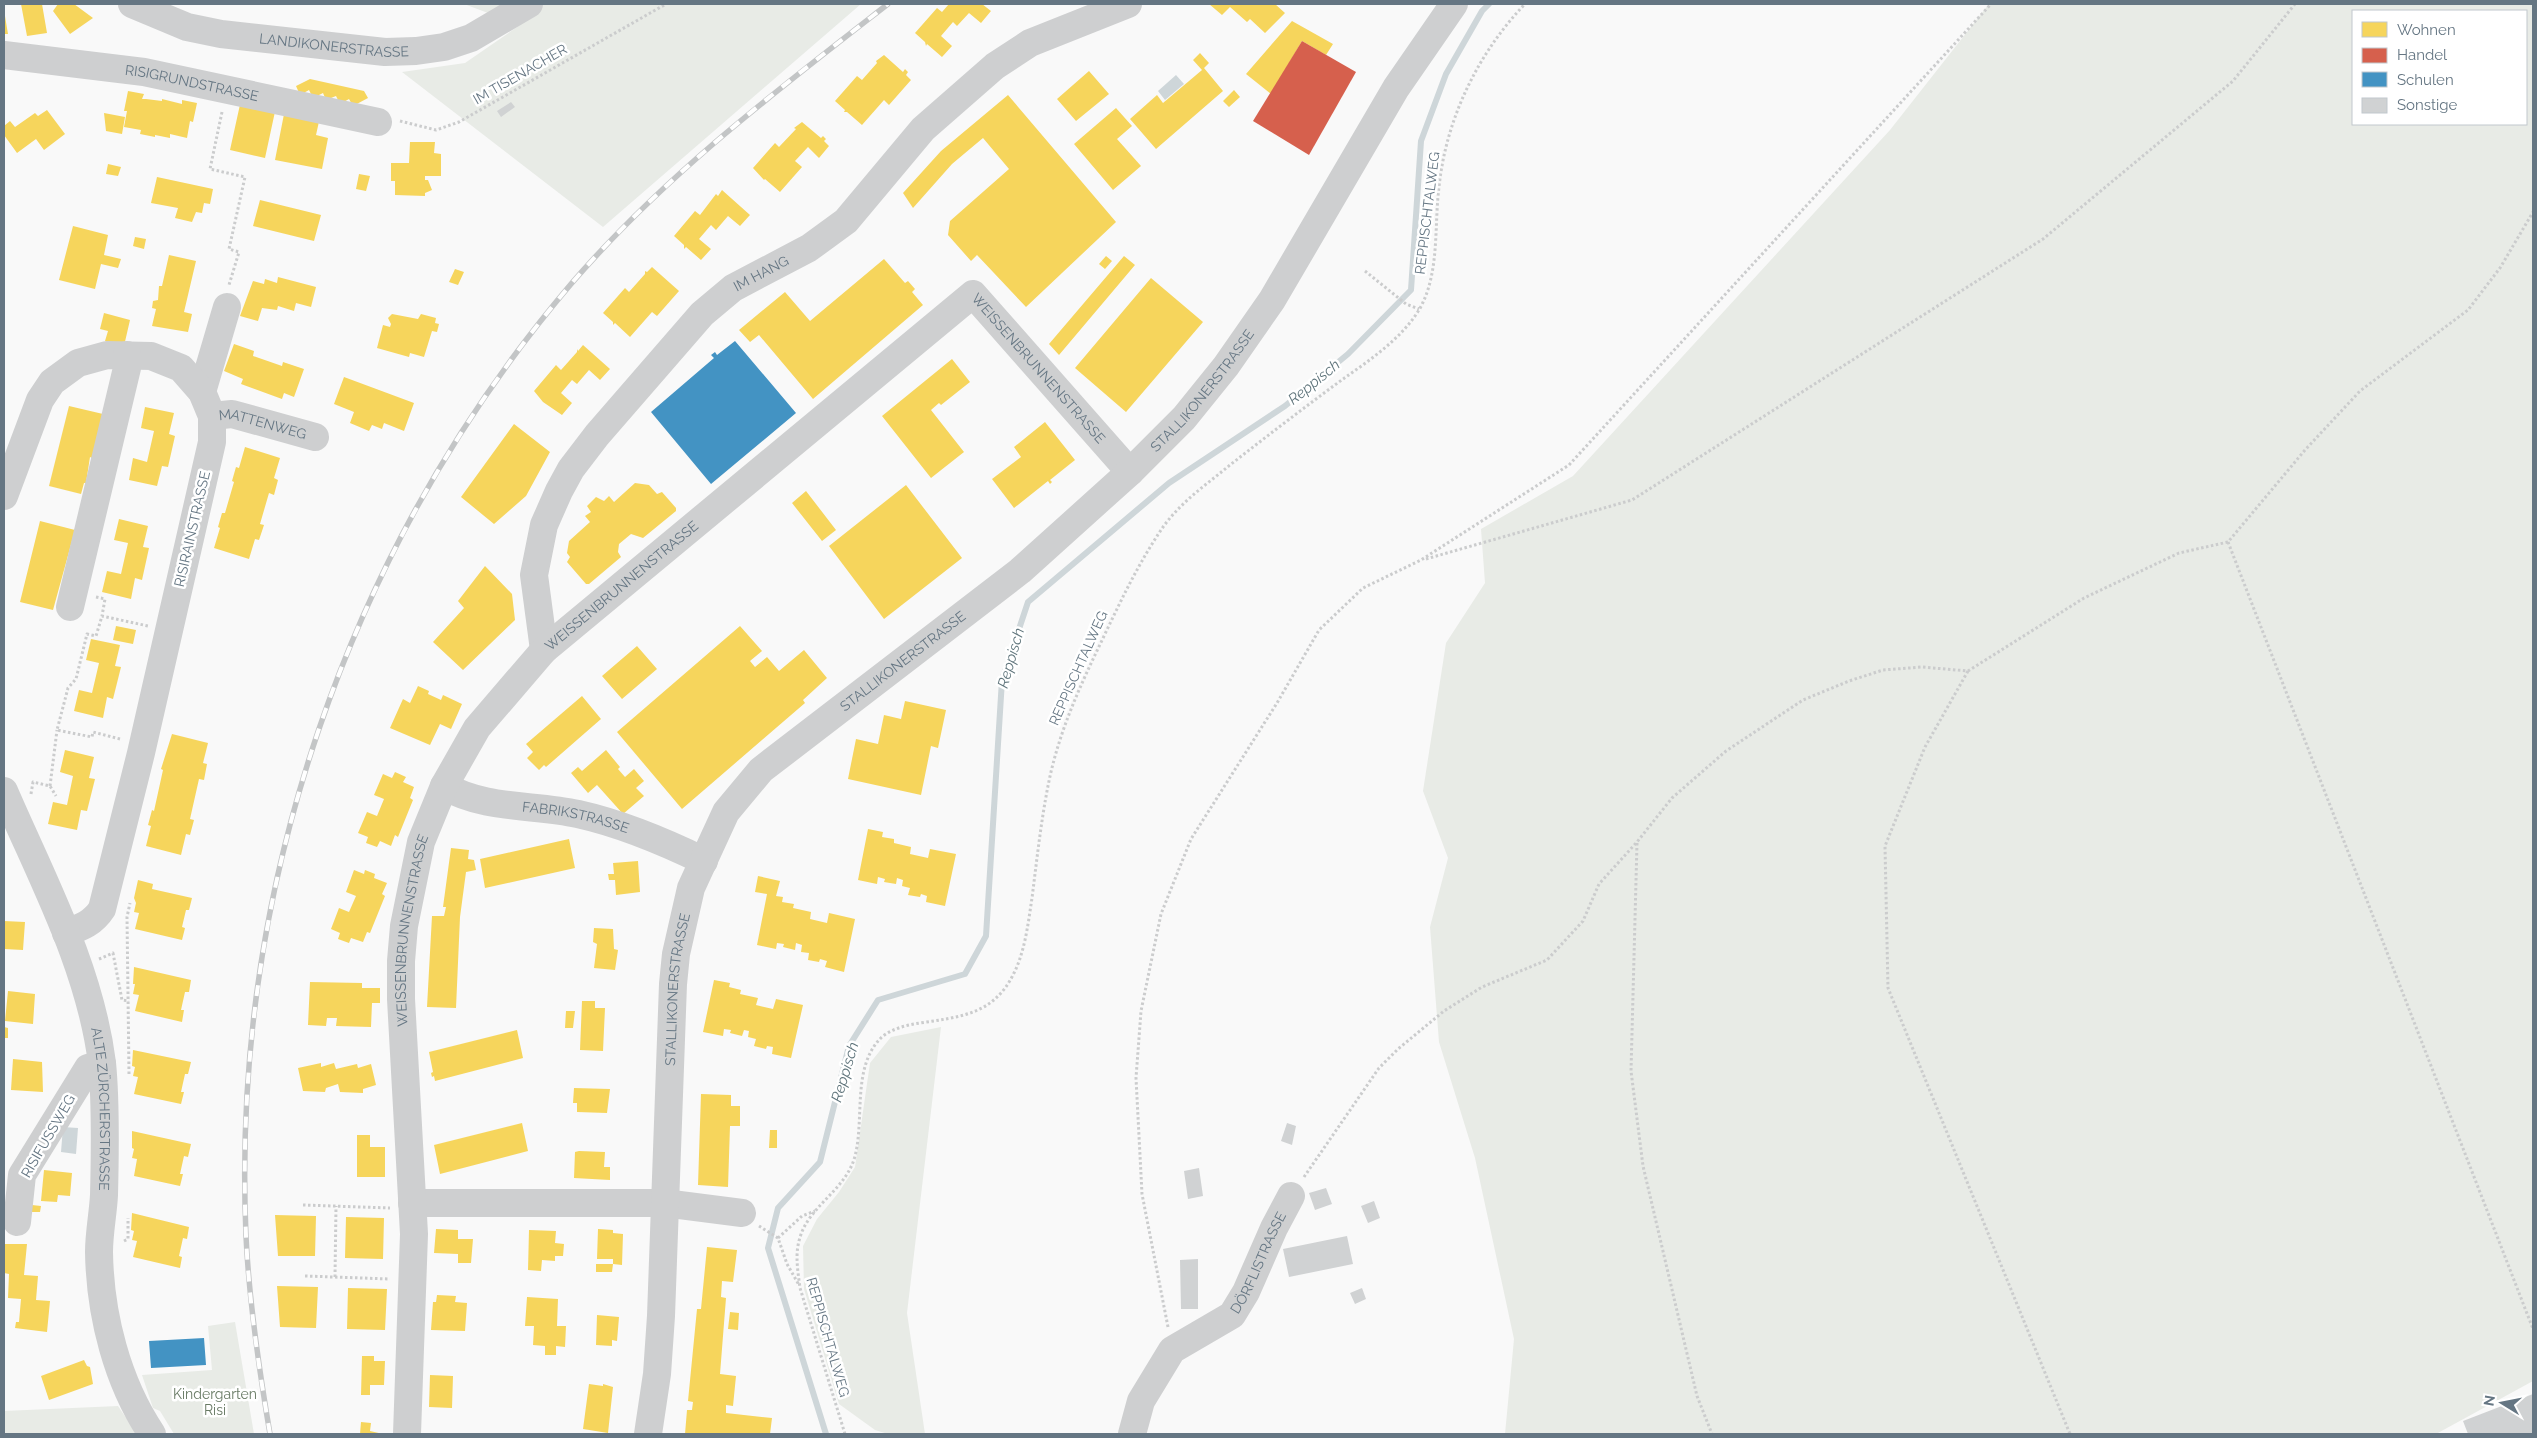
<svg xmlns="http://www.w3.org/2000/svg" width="2537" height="1438" viewBox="0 0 2537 1438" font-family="Raleway,sans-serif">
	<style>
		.green { fill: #e8ebe6; fill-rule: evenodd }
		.water { fill: #ced6d9 }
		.homes { fill: #f6d55c }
		.shops { fill: #d6604d }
		.schools { fill: #4393c3 }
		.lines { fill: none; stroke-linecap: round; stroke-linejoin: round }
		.stream { stroke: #ced6d9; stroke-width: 6 }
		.building { fill: #d0d2d3 }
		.path { stroke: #cbcccd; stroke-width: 3; stroke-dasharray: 2.5 2.5; stroke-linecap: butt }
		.minor { stroke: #cecfd0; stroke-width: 28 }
		.rail-casing { stroke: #c3c5c6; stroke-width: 5.5 }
		.rail { stroke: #fff; stroke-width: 4; stroke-dasharray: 11; stroke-linecap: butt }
		.labels { text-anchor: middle; stroke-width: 5; stroke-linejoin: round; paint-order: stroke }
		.street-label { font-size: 14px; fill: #657683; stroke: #fff }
		.park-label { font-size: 14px; fill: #687a64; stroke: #fff }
		.water-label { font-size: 15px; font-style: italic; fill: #60757c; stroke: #fff }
	</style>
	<rect width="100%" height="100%" fill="#f9f9f9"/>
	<path class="green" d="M464 4H861L603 227 402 72 465 63 520 25Z
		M1989 4H2533V1381L2436 1434H1505L1514 1339 1475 1158 1439 1042 1430 927 1448 858 1423 791 1446 643 1485 583 1481 529 1573 476 1890 130ZM2353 11H2526V124H2353Z
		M941 1027 907 1313 925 1434H888L875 1430 839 1404 804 1289 803 1246 817 1219 839 1192 855 1167 870 1063 891 1037Z
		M235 1322 254 1434H174L160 1411 153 1408 142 1375 212 1370 208 1326Z
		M118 1406 137 1434H4V1411Z"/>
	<path class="water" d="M1176 75 1184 84 1165 100 1158 91Z
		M63 1127 78 1128 76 1154 61 1152Z"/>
	<path class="homes" d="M21 4H42L47 33 27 36Z
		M58 4H74L93 18 70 34 53 11Z
		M949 4H982L991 11 981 23 969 13 957 26 953 22 941 36 952 46 942 57 927 44 926 46 925 42 915 33 937 8 942 12Z
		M1209 4H1275L1285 13 1265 33 1250 19 1247 22 1230 7 1222 15Z
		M4 16H5L8 34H4Z
		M1292 21 1333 44 1326 55 1302 41 1271 94 1246 74Z
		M1200 53 1209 63 1204 68 1223 91 1156 149 1130 119 1157 95 1163 103 1202 70 1193 60Z
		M884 55 903 72 905 69 908 72 906 75 911 80 889 105 884 100 862 125 847 112H844L845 110 835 101 857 76 862 80 877 63 876 61Z
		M1089 71 1109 94 1076 121 1057 99Z
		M310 79 364 91 368 98 353 106 349 99 340 104 336 96 326 100 323 93 313 98 309 90 300 95 296 86Z
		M1234 90 1240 97 1229 107 1223 101Z
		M128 91 144 94 142 99H146L162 101V99L182 104V100L197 103 193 122 190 121 187 138 170 134V138L155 135V137L140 134 141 130 124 127 127 111H124Z
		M1008 95 1116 222 1026 307 977 255 971 261 948 235 950 221 1009 169 983 138 952 164 913 208 903 193 941 151Z
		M241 100 276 107 265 158 230 150Z
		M1116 108 1132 126 1117 139 1141 166 1113 190 1074 144Z
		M285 109 320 117 316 135 328 138 322 169 275 160Z
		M47 110 65 134 44 150 36 139 17 153 4 135V126L10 121 15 127 35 113 38 116Z
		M104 113 125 117 122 134 106 131Z
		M802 122 821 138 823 136 826 139 824 141 829 146 819 158 808 147 795 161 802 167 780 192 765 179 764 180 753 168 775 143 779 147 796 129 794 128Z
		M410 142H435L434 153 441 154V176H425V180H428L432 190 425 193V196L395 195V181H391V163H409Z
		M108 164 121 167 118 176 106 174Z
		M359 174 370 176 366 191 356 189Z
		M157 177 213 189 210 204 204 203 202 213 196 212 192 222 175 218 178 208 151 203Z
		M722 190 750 215 740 226 728 216 716 230 711 225 699 239 711 249 701 260 686 247 684 249V245L674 236 695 211 700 215 716 194 718 196Z
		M260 200 321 215 314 241 253 226Z
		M73 226 108 235 104 255 121 259 118 268 101 264 95 289 59 280Z
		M135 237 146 239 144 249 133 246Z
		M169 255 196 261 184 312 192 314 188 332 152 326 156 309 152 308 153 301 158 300 159 286H162Z
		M1106 256 1112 261 1105 269 1099 264Z
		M1124 256 1135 265 1059 355 1049 344Z
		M884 259 905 283 908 281 915 289 912 292 923 305 813 399 759 335 750 342 739 330 785 292 810 321Z
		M652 267 679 291 657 316 652 312 630 337 615 323 613 325V322L603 313 625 288 629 292 645 274V271L647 272Z
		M455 269 464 272 458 285 449 282Z
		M278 277 316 287 311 307 296 303 294 311 278 306 277 310 262 308 258 321 240 316 253 281 264 284 265 279 277 283Z
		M1151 278 1203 322 1126 412 1075 368Z
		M104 313 130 320 124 346 105 341 108 331 100 329Z
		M392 314 418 319 421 314 436 318 435 323 439 324 437 332 432 331 424 357 410 353 409 357 377 348 383 325 390 327 391 324 388 318Z
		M234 344 254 351 253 356 282 366 283 362 304 369 294 397 284 393 282 399 241 384 243 379 224 371Z
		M583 345 610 369 600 380 589 370 577 384 572 380 561 393 572 403 562 415 543 402 534 391 556 365 561 370 577 352V349L578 351Z
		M952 359 970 382 941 405 939 403 931 410 964 452 931 478 882 416Z
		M344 377 414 403 404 431 384 423 382 429 372 425 369 431 350 423 354 412 334 404Z
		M69 406 103 414 92 458 90 457 86 483H84L81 494 49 486Z
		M145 407 174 413 169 434 175 436 168 467 162 466 157 486 129 480 133 458 147 462 154 431 141 428Z
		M1045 422 1075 460 1050 480 1052 482 1050 484 1048 481 1014 508 992 479 1021 457 1014 447Z
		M514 424 550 452 526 496 494 524 461 497Z
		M245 447 280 458 274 478 278 480 274 495 269 493 260 524 264 525 259 540 255 539 249 559 214 548 220 528 218 527 222 513H225L234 482 232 481 236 467 239 468Z
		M635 483 649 485 657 494 662 492 676 508V511L643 538 631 534 619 544 618 552 621 557 589 584H586L567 562 570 557 567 553 569 541 590 522 585 516 591 512 587 506 596 497 604 501 609 496 614 502Z
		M906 485 962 558 884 619 829 546Z
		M806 491 836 530 822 541 792 503Z
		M119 519 148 526 143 547 149 548 142 580 135 578 131 599 102 592 107 571 121 574 128 543 114 540Z
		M40 521 75 530 53 610 20 602Z
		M485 566 512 594 515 620 463 670 433 642 464 608 458 601Z
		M116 626 136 630 133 644 113 640Z
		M740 626 762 651 750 661 755 667 767 657 779 671 804 650 827 678 803 700 805 703 682 809 617 732Z
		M91 639 120 645 115 666 121 667 113 699 107 697 103 718 74 711 79 690 92 693 99 663 86 660Z
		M637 646 657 669 622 699 602 676Z
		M418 686 429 691 428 694 441 700 443 695 462 704 451 729 440 724 430 745 390 728 403 699 410 703Z
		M582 696 601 719 546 767 544 765 539 770 527 758 533 752 526 744Z
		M905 701 946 710 938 748 931 746 921 795 848 779 856 739 878 744 884 715 901 719Z
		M172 734 208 743 203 763 207 764 204 780 199 779 190 819 194 820 190 835 186 834 181 855 146 846 151 826 148 825 152 810 154 811 163 770 161 769Z
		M65 750 94 757 89 778 95 779 87 811 81 810 77 830 48 824 53 802 67 805 73 776 60 772Z
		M606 750 620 767 618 769 625 777 634 769 644 781 636 788 644 796 623 814 597 785 588 793 571 773 578 767 582 771Z
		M395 772 406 777 403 782 414 787 410 798 413 800 398 837 395 835 391 846 380 841 377 847 366 843 368 837 358 833 367 812 377 816 384 799 374 795 383 774 392 778Z
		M868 829 883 832 882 837 894 839V843L911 847 910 854 928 858 930 849 956 854 945 906 926 902 927 896 921 894 920 897 908 895 910 888 902 886 903 880 897 878 896 884 884 882 885 879 878 877 877 884 858 880Z
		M569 839 575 868 485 888 480 859Z
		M451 848 469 850 468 859 474 860 476 870 466 872 460 917 456 1008 427 1007 432 916H444L446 907H443Z
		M638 861 640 892 616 895 615 880H609L608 874H614L613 863Z
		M354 870 364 874 365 870 375 874 374 878 387 883 382 894 385 896 370 933 367 932 363 942 351 938 349 943 338 939 340 933 331 929 339 908 349 912 356 896 346 892Z
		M758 876 780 881 776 896 783 897 782 902 794 904 793 908 811 912 810 919 827 923 829 913 855 919 844 972 825 967 827 961 820 959 819 962 808 960 809 953 801 952 802 945 796 943 795 950 783 947 784 944 777 943 776 949 757 945 767 894 755 892Z
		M138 880 153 884 152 889 192 898 189 910H186L182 927 185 928 182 940 135 929 139 913 134 912 136 903 134 898Z
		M4 921 25 922 23 950 4 949Z
		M594 928 613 929 614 949 618 950 615 970 594 968 597 944 593 942Z
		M134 967 191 980 189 992H185L181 1010H184L182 1022 135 1011 139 995 133 994 135 984H133Z
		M714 980 730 983 729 987 741 990 740 994 758 998 756 1005 773 1009 776 999 803 1005 791 1058 772 1054 773 1047 767 1046 766 1049 754 1046 756 1039 748 1037 749 1031 744 1030 742 1036 730 1033 731 1030 724 1029 723 1036 703 1032Z
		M310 982 362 983V988H380V1003H372L371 1027 336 1026 337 1018H327L326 1026 308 1025Z
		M8 991 35 994 33 1024 5 1021Z
		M582 1001H595V1008H605L603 1051 580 1050Z
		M566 1011H575L573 1028H565Z
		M4 1027 8 1028V1038H4Z
		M517 1030 523 1058 435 1081 434 1076 432 1077 431 1073 433 1072 429 1052Z
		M133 1050 191 1062 188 1074H185L181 1092H184L181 1104 134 1094 138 1077 133 1076 135 1067 132 1066Z
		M13 1059 42 1062 43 1092 11 1090Z
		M321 1063V1067L334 1063 336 1069 357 1064 358 1068 371 1064 376 1085 363 1089V1093L340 1092 338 1084 326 1088 325 1092 303 1091 298 1068Z
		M574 1088 610 1089 607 1113 577 1112V1103H573Z
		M701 1094 731 1095V1106H740V1126H730L728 1187 698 1185Z
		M522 1123 528 1151 440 1174 434 1145Z
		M770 1130H777V1148H769Z
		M132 1131 191 1144 188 1157 184 1156 180 1174H183L180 1186 134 1176 137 1159 132 1158 134 1149 132 1148Z
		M357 1135H370V1147H385V1177H357Z
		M579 1151 605 1152 604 1167H610V1180L574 1178 575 1152Z
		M44 1170 72 1173 70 1196 58 1195 57 1202 41 1201Z
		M32 1205 41 1206 40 1212H31Z
		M132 1213 189 1227 187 1239 183 1238 179 1256 182 1257 180 1268 133 1257 137 1241 132 1240 134 1231 131 1230Z
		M275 1215 316 1216 315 1256H278Z
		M346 1217 384 1218 383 1259 345 1258Z
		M436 1229 458 1230V1239H473L471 1263H458V1254L434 1253Z
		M598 1229 613 1230V1233L623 1234 622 1265 613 1264V1259H597Z
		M529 1230 556 1231 555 1243 564 1244 563 1256H555V1261L542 1260 541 1271 528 1270Z
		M4 1244H27L24 1275 38 1276 36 1300 50 1301 47 1332 15 1328 16 1322H19L21 1299 8 1298 9 1274 4 1273Z
		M707 1247 737 1250 733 1282 722 1281 721 1297 726 1298 720 1374 736 1376 733 1406 726 1405V1413L772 1418 770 1434H685L687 1410H692L693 1402 688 1401 697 1309H701Z
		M596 1264H613L612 1272H596Z
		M277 1286 318 1287 316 1328 280 1327Z
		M348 1288 387 1289 385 1330 347 1329Z
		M437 1295 456 1296 455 1302 467 1303 465 1331 431 1330 433 1302H436Z
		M527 1297 558 1299 557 1326H566L565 1347 556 1346V1355H545V1346L533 1345 534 1326H525Z
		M730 1312 739 1313 738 1330 728 1329Z
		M597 1315 619 1317 617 1341 612 1340V1346L596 1345Z
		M362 1356H374V1361H385L384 1385H370V1395H361Z
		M84 1360 87 1366 90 1367 93 1384 49 1400 41 1376Z
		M430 1375 453 1376 452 1408 429 1407Z
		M589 1384 603 1386V1384L613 1387 608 1433 583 1429Z
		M361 1422 371 1423 370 1431 383 1434H360Z"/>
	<path class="shops" d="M1302 41 1356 72 1309 155 1253 121Z"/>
	<path class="schools" d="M735 341 796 413 711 484 651 412 714 358 711 355 715 352 717 355Z
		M204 1338 206 1365 151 1368 149 1341Z"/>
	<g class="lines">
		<path class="stream" d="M826 1434 768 1248 778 1208 820 1162 849 1046 878 1000 965 974 986 936 1002 680 1028 602 1169 483 1285 406 1348 354 1411 290 1421 141 1446 74 1482 11 1489 4"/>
	</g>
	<path class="building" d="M511 102 515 107 501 117 497 111Z
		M1287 1123 1296 1126 1292 1145 1281 1141Z
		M1199 1168 1203 1196 1188 1199 1184 1171Z
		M1326 1188 1332 1204 1315 1210 1309 1193Z
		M1374 1201 1380 1218 1368 1223 1361 1206Z
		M1347 1236 1353 1264 1289 1277 1283 1249Z
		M1198 1259V1309H1181L1180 1260Z
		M1362 1288 1366 1299 1355 1304 1350 1293Z
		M2533 1394V1434H2468L2463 1421Z"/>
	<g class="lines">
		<path class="path" d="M222 112 210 169 245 177 229 249 239 252 229 285
			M400 121 436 130 459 122 666 4
			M1365 271 1406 304 1419 309
			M2228 542 2533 1329
			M1426 559 1632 500 2043 239 2233 81 2295 4
			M96 597 105 599 102 616
			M1968 671 1925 747 1885 846 1888 988 2070 1434
			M120 739 93 732 92 737 57 730 68 688 76 679 87 634 96 636 102 616 148 626
			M50 786 57 730
			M31 794 33 782 50 786 56 796
			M1637 843 1631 1071 1643 1166 1697 1396 1712 1434
			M99 959 113 953 122 1000 129 1001
			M129 1074 127 917 130 903
			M1304 1177 1379 1068 1398 1049 1444 1011 1482 987 1547 960 1583 921 1599 884 1637 842 1672 798 1726 751 1803 700 1849 681 1883 670 1922 667 1968 671 2084 598 2179 553 2228 542 2305 450 2360 391 2468 310 2500 268 2533 212
			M303 1205 390 1208
			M759 1226 778 1238 787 1264 799 1285
			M778 1238 802 1216 815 1211
			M124 1241 128 1239V1218
			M305 1276 390 1279
			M335 1277 336 1206
			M1168 1327 1142 1194 1136 1078 1141 1011 1161 914 1191 839 1277 703 1319 630 1363 588 1421 560 1569 465 1991 4
			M845 1434 800 1288C798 1272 795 1256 799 1241 807 1206 846 1191 855 1156 865 1118 851 1065 883 1036 894 1028 907 1025 920 1023 959 1017 993 1015 1013 975 1025 952 1028 924 1032 898 1037 859 1041 820 1049 781 1060 728 1082 682 1105 634 1122 598 1139 563 1161 530 1179 503 1206 485 1230 465 1267 436 1305 407 1343 379 1370 360 1401 339 1419 310 1440 274 1434 227 1439 187 1446 119 1478 53 1525 4"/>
		<g class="minor">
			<path id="s1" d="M132 4 187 27 221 34 385 52 416 51 444 47 471 38 529 4"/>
			<path id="s2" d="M4 55 144 72 378 122"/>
			<path d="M202 392 227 307"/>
			<path id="s3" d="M212 416 232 414 315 437"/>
			<path d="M4 496 40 400 52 382 78 363 107 355 151 356 181 368 202 392 212 416V442L141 753 102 909C93 923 82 927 66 933"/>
			<path d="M70 607 127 368V355"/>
			<path id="s4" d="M544 650 534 575 544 525 559 491 571 469 597 435 702 314 733 288 809 248 846 221 923 129 995 66 1030 43 1128 4"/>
			<path id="s5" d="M444 786C486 810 533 804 578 814 623 824 663 841 704 861"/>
			<path id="s6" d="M4 791C42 879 90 967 102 1063 106 1103 105 1156 104 1195 103 1214 99 1233 99 1252 100 1315 117 1382 152 1434"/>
			<path d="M412 1203H664L742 1213"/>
			<path d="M17 1222 22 1175 88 1068 102 1064"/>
			<path id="s7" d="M407 1434 414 1234 401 999V961L404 926 421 842 444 786 477 728 544 650 973 294 1130 472"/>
			<path id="s8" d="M648 1434 657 1374 661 1316 673 984 676 954 691 888 726 812 761 770 1020 571 1130 472 1184 418 1226 366 1272 300 1396 88 1454 4"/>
			<path id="s9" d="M1132 1434 1141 1401 1172 1350 1232 1315 1246 1292 1274 1228 1291 1196"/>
		</g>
		<defs>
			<path id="rail" d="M270 1434C259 1369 249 1303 246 1236 231 890 347 548 571 284 664 176 776 91 888 4"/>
		</defs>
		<use href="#rail" class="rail-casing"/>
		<use href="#rail" class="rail"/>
	</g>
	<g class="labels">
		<g class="street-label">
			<text dy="5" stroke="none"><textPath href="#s1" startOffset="208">LANDIKONERSTRASSE</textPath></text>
			<text transform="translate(520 74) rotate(-30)" y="5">IM TISENACHER</text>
			<text dy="5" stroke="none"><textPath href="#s2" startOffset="190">RISIGRUNDSTRASSE</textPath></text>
			<text transform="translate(1427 213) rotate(-83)" y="5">REPPISCHTALWEG</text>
			<text dy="5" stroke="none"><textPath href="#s4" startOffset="464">IM HANG</textPath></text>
			<text dy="5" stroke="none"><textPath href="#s7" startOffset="1481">WEISSENBRUNNENSTRASSE</textPath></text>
			<text dy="5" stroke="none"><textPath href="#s8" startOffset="1271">STALLIKONERSTRASSE</textPath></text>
			<text dy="5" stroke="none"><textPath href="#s3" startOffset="52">MATTENWEG</textPath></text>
			<text transform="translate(192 529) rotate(-77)" y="5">RISIRAINSTRASSE</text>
			<text dy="5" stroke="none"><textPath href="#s7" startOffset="925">WEISSENBRUNNENSTRASSE</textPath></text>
			<text dy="5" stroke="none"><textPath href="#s8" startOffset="866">STALLIKONERSTRASSE</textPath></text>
			<text transform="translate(1078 668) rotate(-66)" y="5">REPPISCHTALWEG</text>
			<text dy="5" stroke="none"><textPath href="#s5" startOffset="136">FABRIKSTRASSE</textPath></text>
			<text dy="5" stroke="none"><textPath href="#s7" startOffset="505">WEISSENBRUNNENSTRASSE</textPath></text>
			<text dy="5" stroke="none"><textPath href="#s8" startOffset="446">STALLIKONERSTRASSE</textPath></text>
			<text dy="5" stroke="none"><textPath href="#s6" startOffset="336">ALTE ZÜRCHERSTRASSE</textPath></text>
			<text transform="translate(48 1136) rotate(-60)" y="5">RISIFUSSWEG</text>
			<text dy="5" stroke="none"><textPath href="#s9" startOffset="222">DÖRFLISTRASSE</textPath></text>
			<text transform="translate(828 1337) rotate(74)" y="5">REPPISCHTALWEG</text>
		</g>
		<g class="park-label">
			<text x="215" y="1399">Kindergarten<tspan x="215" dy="16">Risi</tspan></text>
		</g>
		<g class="water-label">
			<text transform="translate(1314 382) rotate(-39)" y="5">Reppisch</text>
			<text transform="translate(1011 658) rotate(-74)" y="5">Reppisch</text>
			<text transform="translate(845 1072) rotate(-73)" y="5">Reppisch</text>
		</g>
	</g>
	<rect width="2537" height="1438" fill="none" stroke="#657683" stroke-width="10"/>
	<rect x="2352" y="10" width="175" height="115" fill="#ffffff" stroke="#c1c8cd"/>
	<rect x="2362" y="22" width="25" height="15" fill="#f6d55c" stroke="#c1c8cd"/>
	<text x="2397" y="35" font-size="15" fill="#657683">Wohnen</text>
	<rect x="2362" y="48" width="25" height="15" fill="#d6604d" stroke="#c1c8cd"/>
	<text x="2397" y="60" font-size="15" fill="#657683">Handel</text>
	<rect x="2362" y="72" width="25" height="15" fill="#4393c3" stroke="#c1c8cd"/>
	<text x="2397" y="85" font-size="15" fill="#657683">Schulen</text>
	<rect x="2362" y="98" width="25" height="15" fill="#d0d2d3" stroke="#c1c8cd"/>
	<text x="2397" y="110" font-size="15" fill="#657683">Sonstige</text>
	<g transform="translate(2502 1403) rotate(280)" stroke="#ffffff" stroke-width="4" paint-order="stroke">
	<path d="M0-4L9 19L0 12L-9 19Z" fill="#657683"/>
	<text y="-8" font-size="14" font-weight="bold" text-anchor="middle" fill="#657683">N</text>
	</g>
</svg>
